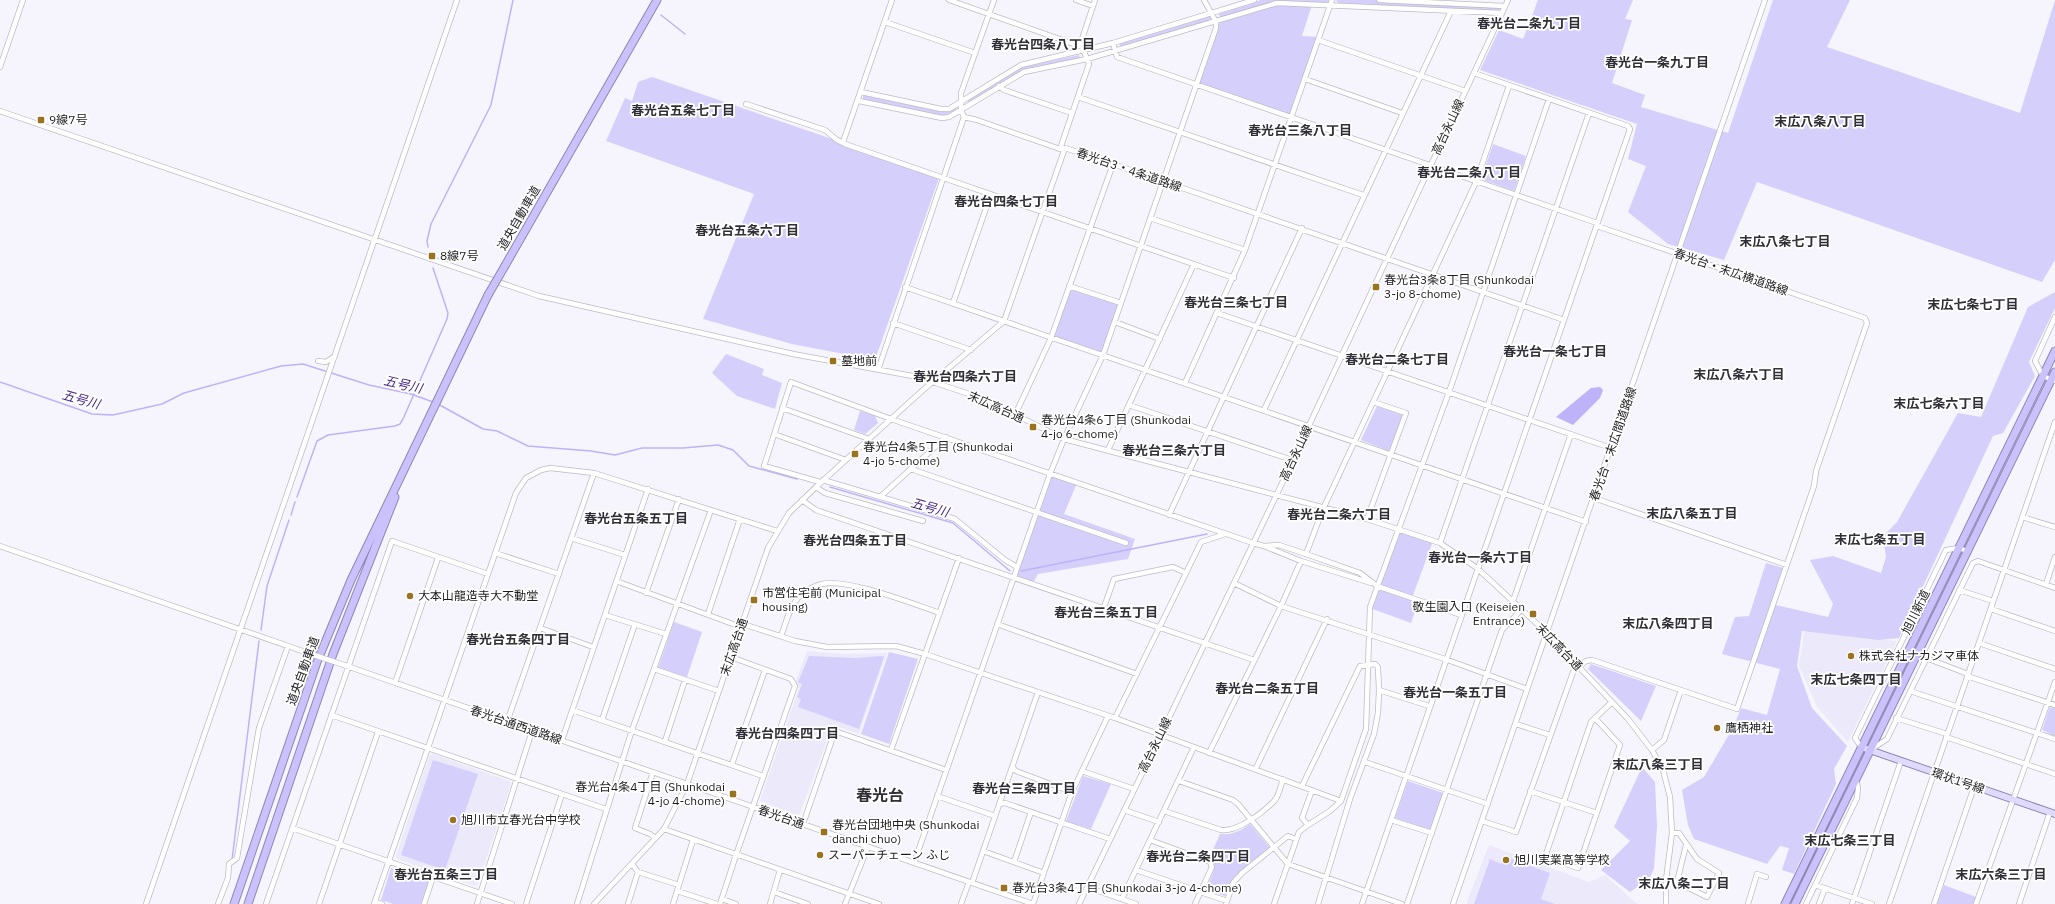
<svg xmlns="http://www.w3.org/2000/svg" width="2055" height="904" viewBox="0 0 2055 904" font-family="'IBM Plex Sans','Noto Sans JP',sans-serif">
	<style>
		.built { fill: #ece9fb }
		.green { fill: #d5cffb }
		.water { fill: #beb3f8 }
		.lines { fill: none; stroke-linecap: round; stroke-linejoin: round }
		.stream { stroke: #beb3f8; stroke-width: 1.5 }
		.minor-casing { stroke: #bdbbc5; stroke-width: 6 }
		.major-casing { stroke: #8e88b0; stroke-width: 8 }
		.highway-casing { stroke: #8e88b0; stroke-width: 9 }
		.minor { stroke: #fff; stroke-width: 4.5 }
		.major { stroke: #e0dafe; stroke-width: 6 }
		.highway { stroke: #cbc2fd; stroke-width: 7 }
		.minor-bridge-casing { stroke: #bdbbc5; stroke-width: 6; stroke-linecap: butt }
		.highway-bridge-casing { stroke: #8e88b0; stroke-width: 9; stroke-linecap: butt }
		.minor-bridge { stroke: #fff; stroke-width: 4.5 }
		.highway-bridge { stroke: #cbc2fd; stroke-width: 7 }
		.poi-dot { fill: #9a731f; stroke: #fff; stroke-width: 1.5 }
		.labels { text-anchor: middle; stroke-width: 3.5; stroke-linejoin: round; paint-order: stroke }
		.poi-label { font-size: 12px; fill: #1d1d20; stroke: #fff; text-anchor: start }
		.street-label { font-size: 12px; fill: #1d1d20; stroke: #fff }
		.neighbourhood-label { font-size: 13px; font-weight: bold; fill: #302f37; stroke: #fff }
		.water-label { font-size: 13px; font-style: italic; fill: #452688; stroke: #fff }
		.district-label { font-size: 16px; font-weight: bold; fill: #302f37; stroke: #fff }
	</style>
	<rect width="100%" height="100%" fill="#f6f5fe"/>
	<path class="built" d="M1808 631 1897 641 1848 742 1817 707 1799 666 1804 632Z
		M807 651 844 654 887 653 859 734 833 725 799 816 760 801 799 688 796 680Z
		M433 754 510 781 511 784 478 884 475 886 397 859 396 856 429 756Z
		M1489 845 1589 882 1605 875 1637 904H1466Z"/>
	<path class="green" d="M1261 0H1329L1327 3 1276 1 1221 17 1218 14Z
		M1336 0H1380L1501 7 1499 11 1338 3Z
		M1538 0H1633L1625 19 1632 20 1612 83 1645 95 1641 107 1728 133 1773 0H1850L1827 47 2020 113 2055 0V260L2042 282 1757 182 1724 260 1668 244 1628 212 1646 166 1628 159 1637 124 1480 70 1499 30 1523 39Z
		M1277 3 1312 5 1302 36 1320 37 1291 118 1196 85 1216 22Z
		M1210 16 1212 20 1122 47 1119 44 1121 42Z
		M1079 55 1080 59 1017 73 969 102 967 101V99L1015 69Z
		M652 77 864 150 939 178 875 360 792 344 703 319 754 194 606 141 625 98 632 101 638 82Z
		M863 95 943 112 957 108 958 110 943 116 863 100Z
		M1493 144 1526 156 1514 191 1481 179Z
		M1069 286 1121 303 1103 355 1051 338Z
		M2055 292V308L2029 362 2035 376 2003 433 1993 436 1899 638 1879 640 1802 631 1797 666 1812 708 1847 746 1834 769 1836 784 1794 874 1782 870 1789 848 1780 846 1767 864 1694 839 1688 825 1682 790 1704 777 1734 726 1741 708 1767 715 1780 669 1722 654 1735 617 1749 616 1766 563 1783 568 1771 604 1828 617 1833 604 1810 560 1833 556 1881 573 1886 557 1883 536 1897 522 1958 413 1981 417 2028 307Z
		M726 354 764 369 762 375 782 383 775 409 737 396 712 373Z
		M1377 406 1403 415 1389 451 1361 440Z
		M860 411 875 416 878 423 865 434 854 430Z
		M1050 474 1077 483 1064 514 1135 539 1128 559 1038 574 1033 583 1014 578Z
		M1399 529 1433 541 1412 598 1419 600 1411 623 1370 608Z
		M674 622 702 632 687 677 658 668Z
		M889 652 918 659 889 744 861 734Z
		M809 656 856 658 882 656 884 657 859 729 798 707 801 699 797 697 802 684 798 682Z
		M1591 664 1656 686 1641 721 1588 669Z
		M2051 707 2055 708V736L2042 730 2049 709Z
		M433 760 478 774 445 870 401 855Z
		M1642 767 1655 782 1657 827 1654 868 1650 878 1630 892 1601 870 1630 841 1614 827Z
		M1083 776 1111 784 1091 829 1066 821Z
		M1408 781 1443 793 1430 830 1395 818Z
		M1250 824 1270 848 1233 878 1225 896 1205 890C1210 879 1219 868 1210 857L1220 834C1233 835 1240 831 1250 824Z
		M1504 856 1550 873 1541 899 1555 904H1474L1490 859 1501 864Z
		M391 868 429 880 421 904H393L381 900Z
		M1944 885 1976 897 1974 904H1937Z"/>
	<path class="water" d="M1600 387 1603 390 1600 398 1573 425 1556 417 1591 388Z"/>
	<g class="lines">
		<path class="stream" d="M661 15 685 34
			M428 247 427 241 431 224 491 105 513 0
			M0 382 92 414 113 415 162 404 184 393 281 366 303 364 369 385 411 394 433 402
			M438 404 483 429 497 431 528 446 591 451 615 455 642 448H683L718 445 733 450 749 466 797 479
			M830 487 953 523 1010 571
			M297 497 317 441 328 435 395 426 400 424 403 419 447 319 448 313 433 268
			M291 515 295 502
			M1021 571 1207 534
			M261 630 267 586 289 520
			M232 860 259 641"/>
		<defs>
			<path id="minor" d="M949 0 1082 47 1089 64 1060 149
				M1076 0 1093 6
				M1379 0 1505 6
				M885 22 975 53
				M1318 40 1465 91
				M1113 43 1117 57 1597 223
				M1080 45 1095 0
				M0 67 23 0
				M1305 79 1402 113
				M999 86 1004 90 1072 113
				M861 92 941 109H949L1021 65 1113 43 1254 0
				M1078 97 1363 195
				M859 101 942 118 949 117 1024 72 1087 59 1277 3 1502 13
				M746 104 825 130 837 140 845 144 1234 278
				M0 111 539 296 793 354 918 377 984 399 1064 439 1367 519 1440 543 1477 568 1547 633 1628 719 1652 750 1663 770 1670 797 1672 833 1666 880V904
				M964 117 977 120 1060 149 1065 148 1113 164 1564 320
				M843 142 892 0
				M1150 218 1245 250
				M1069 286 1121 303
				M905 287 1586 522
				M953 303 991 194
				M1217 313 1611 448
				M2055 317 2035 361 2043 376 2055 381
				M1115 322 1160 339
				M893 323 971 350
				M318 361 326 362 335 356
				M878 370 964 117 961 110V93L994 0
				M1185 383 1245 250 1332 0
				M1129 405 1292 460
				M782 408 869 439
				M1264 410 1451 11
				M1015 415 1051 338 1113 164
				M774 434 846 460
				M1108 450 1194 264
				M911 469 1126 543
				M823 480 955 519 1005 560 1017 567
				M820 482 764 466 791 382 891 419 1253 543 1264 546 1279 545 1306 554 1360 573 1377 586 1461 615
				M816 487 825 493 923 521
				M880 497 946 437
				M1594 498 1787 565
				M802 500 816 510 1254 660
				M1169 515 1302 228
				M2022 517 2055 527
				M1367 519 1406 413 1373 402
				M571 538 625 555
				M1440 543 1589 113
				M0 546 308 653
				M1264 546 1301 561 1371 583
				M495 553 559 574
				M1306 554 1323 509 1476 182 1509 86
				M1186 573 1201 542 1225 534
				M616 581 741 627
				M1234 583 1281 606 1445 659 1527 689
				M2046 584 2055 557
				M1959 590 1993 601
				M646 593 679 499
				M1513 601 1571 434
				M1104 607 1114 579 1173 567 1186 573 1115 718
				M1991 609 2055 631
				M708 614 740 519
				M605 615 666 634
				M743 624 795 641 827 647 896 646 925 654 1115 718 1341 801
				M997 624 1137 674
				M540 628 593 647
				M781 636C786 623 789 608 798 598 805 591 813 586 822 584 848 578 913 604 940 613
				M1979 643 2055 669
				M1926 658 1968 674
				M344 665 1033 904
				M1579 667 1586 661 1592 660 1737 709 1814 486 1816 471 1867 323 1865 318 1597 226
				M654 669 719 691
				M1967 676 2055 705
				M395 683 438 558
				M1379 690 1429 706
				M1910 691 2055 739
				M572 710 763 776
				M331 715 606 809
				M1595 718 1620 745 1578 868 1545 857 1591 722 1612 702
				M1896 718 1947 734
				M602 720 635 624
				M507 722 594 473
				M1516 724 1550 735
				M1946 737 2055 774
				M562 740 648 489
				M665 741 685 680
				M1861 747 1855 738 1946 550 1959 548 1967 551
				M1872 749 1887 739 1973 563 1978 561 2055 588
				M891 750 959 558
				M1652 750 1664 740 1681 690
				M1209 753 1281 606 1301 561
				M1365 762 1488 804
				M732 764 765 670
				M1012 767 1016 771 1072 792
				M1256 768 1327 619
				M1082 771 1134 789
				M653 772 635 828 650 834 655 838
				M1179 781 1233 800 1238 804 1288 864 1402 904
				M1302 786 1360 666 1375 664 1378 667 1379 690 1378 713 1374 734 1350 799 1318 904
				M1530 791 1597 813
				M937 796 995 816
				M999 804 1005 803 1110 839
				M1124 810 1159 822
				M1164 811 1221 830C1238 832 1264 812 1275 800 1279 795 1281 785 1283 779
				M1391 820 1432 833
				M1482 821 1516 832 1576 664
				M803 824 835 731 946 770
				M1308 825 1330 811 1341 801 1366 729 1370 607 1449 392 1549 99
				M292 828 512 904
				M664 829 879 904
				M1150 840 1210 862 1212 867 1195 904
				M983 851 1044 873
				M1014 862 1031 812
				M914 863 1050 474 1064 439 1103 355 1216 28V22L1204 0
				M632 864 638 872 679 885
				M1136 870 1227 901
				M1666 880 1677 882 1707 897 1719 873 1697 859 1679 833H1672
				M1677 882 1686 845
				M972 883 1038 692
				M1815 885 1872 904
				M1087 887 1136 904
				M677 891 717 904
				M774 892 808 904
				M722 899 736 904
				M1122 899 1194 747
				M375 902 382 904
				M146 904 457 0
				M218 904 228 878 229 864 237 858 259 728 288 646
				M266 904 392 541 488 574
				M319 904 378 732
				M374 904 516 493 526 478 541 470 550 468 594 473 777 531
				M424 904 433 877
				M477 904 532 731
				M526 904 562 794
				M577 904 632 730 711 510
				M594 904 664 829 687 784 768 548 789 513 816 487 923 390 1004 321 1065 148
				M628 904 638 872
				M673 904 693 840
				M720 904 736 855 795 686 791 679 731 657
				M770 904 780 870
				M845 904 868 847
				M961 904 969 882
				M1033 904 1072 792 1108 716
				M1079 904 1276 496 1508 0
				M1226 904 1233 883 1242 873 1288 836 1296 839
				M1274 904 1299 832 1308 825 1302 818 1312 790
				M1362 904 1630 129 1628 126 1474 73
				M1407 904 1502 630 1522 609
				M1453 904 1765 0
				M1748 904 1757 874 1766 877
				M1806 904 1857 798 1858 788 1856 780
				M1819 904 1825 888
				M1852 904 1901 761
				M1889 904 2055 422
				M1934 904 1974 787
				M1976 904 2055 682
				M2019 904 2050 812"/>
			<path id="major" d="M1861 747 2055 814"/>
			<path id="highway" d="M506 264 657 0
				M234 904 317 662 351 580 488 295
				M248 904 333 654 395 497
				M1785 904 2055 351
				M1795 904 2055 372"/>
		</defs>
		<use href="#minor" class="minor-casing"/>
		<use href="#major" class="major-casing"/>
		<use href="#highway" class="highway-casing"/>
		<use href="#minor" class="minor"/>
		<use href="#major" class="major"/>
		<use href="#highway" class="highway"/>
		<defs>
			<path id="minor-bridge" d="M308 653 344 665"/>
			<path id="highway-bridge" d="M488 295 506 264"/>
		</defs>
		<use href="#minor-bridge" class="minor-bridge-casing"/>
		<use href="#highway-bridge" class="highway-bridge-casing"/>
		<use href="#minor-bridge" class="minor-bridge"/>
		<use href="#highway-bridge" class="highway-bridge"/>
	</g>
	<g class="poi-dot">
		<rect x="37" y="116" width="8" height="8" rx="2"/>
		<rect x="428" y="252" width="8" height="8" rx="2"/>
		<rect x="1372" y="283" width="8" height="8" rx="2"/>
		<rect x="829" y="357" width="8" height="8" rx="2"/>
		<rect x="1029" y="423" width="8" height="8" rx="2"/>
		<rect x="851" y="450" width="8" height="8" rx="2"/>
		<circle cx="410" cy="596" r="4"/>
		<rect x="750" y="596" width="8" height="8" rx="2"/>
		<rect x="1529" y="610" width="8" height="8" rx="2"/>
		<circle cx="1851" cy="656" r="4"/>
		<circle cx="1717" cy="728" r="4"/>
		<rect x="729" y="790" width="8" height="8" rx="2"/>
		<circle cx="453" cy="820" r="4"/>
		<rect x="820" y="828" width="8" height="8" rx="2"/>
		<circle cx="820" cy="855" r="4"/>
		<circle cx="1506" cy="860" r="4"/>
		<rect x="1000" y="884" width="8" height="8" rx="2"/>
	</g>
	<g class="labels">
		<g class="poi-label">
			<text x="49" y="124">9線7号</text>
			<text x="440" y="260">8線7号</text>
			<text x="1384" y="284">春光台3条8丁目 (Shunkodai<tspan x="1384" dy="14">3-jo 8-chome)</tspan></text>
			<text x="841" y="365">墓地前</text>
			<text x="1041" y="424">春光台4条6丁目 (Shunkodai<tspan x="1041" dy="14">4-jo 6-chome)</tspan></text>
			<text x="863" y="451">春光台4条5丁目 (Shunkodai<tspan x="863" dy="14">4-jo 5-chome)</tspan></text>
			<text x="762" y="597">市営住宅前 (Municipal<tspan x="762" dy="14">housing)</tspan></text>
			<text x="418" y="600">大本山龍造寺大不動堂</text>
			<text x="1525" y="611" text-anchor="end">敬生園入口 (Keiseien<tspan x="1525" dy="14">Entrance)</tspan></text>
			<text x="1859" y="660">株式会社ナカジマ車体</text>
			<text x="1725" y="732">鷹栖神社</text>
			<text x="725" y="791" text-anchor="end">春光台4条4丁目 (Shunkodai<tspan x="725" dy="14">4-jo 4-chome)</tspan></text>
			<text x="461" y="824">旭川市立春光台中学校</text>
			<text x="832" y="829">春光台団地中央 (Shunkodai<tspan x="832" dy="14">danchi chuo)</tspan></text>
			<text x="828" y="859">スーパーチェーン ふじ</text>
			<text x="1514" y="864">旭川実業高等学校</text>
			<text x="1012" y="892">春光台3条4丁目 (Shunkodai 3-jo 4-chome)</text>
		</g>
		<g class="street-label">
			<text transform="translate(1448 127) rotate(-65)" y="4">高台永山線</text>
			<text transform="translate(1129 170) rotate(19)" y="4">春光台3・4条道路線</text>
			<text transform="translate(519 218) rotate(-60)" y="4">道央自動車道</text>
			<text transform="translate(1731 272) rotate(19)" y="4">春光台・末広横道路線</text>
			<text transform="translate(996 407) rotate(24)" y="4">末広高台通</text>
			<text transform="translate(1613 444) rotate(-71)" y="4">春光台・末広間道路線</text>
			<text transform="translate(1296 453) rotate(-65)" y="4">高台永山線</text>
			<text transform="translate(1916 612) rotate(-64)" y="4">旭川新道</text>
			<text transform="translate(734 647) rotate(-71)" y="4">末広高台通</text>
			<text transform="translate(1559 647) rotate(46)" y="4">末広高台通</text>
			<text transform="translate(303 671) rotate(-70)" y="4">道央自動車道</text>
			<text transform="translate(516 725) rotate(19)" y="4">春光台通西道路線</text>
			<text transform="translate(1155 745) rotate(-64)" y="4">高台永山線</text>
			<text transform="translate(1958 781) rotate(19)" y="4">環状1号線</text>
			<text transform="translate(781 817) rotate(19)" y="4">春光台通</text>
		</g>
		<g class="neighbourhood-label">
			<text x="1529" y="28">春光台二条九丁目</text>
			<text x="1043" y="49">春光台四条八丁目</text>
			<text x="1657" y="67">春光台一条九丁目</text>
			<text x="683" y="115">春光台五条七丁目</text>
			<text x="1820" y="126">末広八条八丁目</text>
			<text x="1300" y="135">春光台三条八丁目</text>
			<text x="1469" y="177">春光台二条八丁目</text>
			<text x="1006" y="206">春光台四条七丁目</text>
			<text x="747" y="235">春光台五条六丁目</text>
			<text x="1785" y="246">末広八条七丁目</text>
			<text x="1236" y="307">春光台三条七丁目</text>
			<text x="1973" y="309">末広七条七丁目</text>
			<text x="1555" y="356">春光台一条七丁目</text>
			<text x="1397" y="364">春光台二条七丁目</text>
			<text x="1739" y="379">末広八条六丁目</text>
			<text x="965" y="381">春光台四条六丁目</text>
			<text x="1939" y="408">末広七条六丁目</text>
			<text x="1174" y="455">春光台三条六丁目</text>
			<text x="1692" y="518">末広八条五丁目</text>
			<text x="1339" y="519">春光台二条六丁目</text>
			<text x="636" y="523">春光台五条五丁目</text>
			<text x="1880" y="544">末広七条五丁目</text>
			<text x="855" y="545">春光台四条五丁目</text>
			<text x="1480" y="562">春光台一条六丁目</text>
			<text x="1106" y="617">春光台三条五丁目</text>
			<text x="1668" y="628">末広八条四丁目</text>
			<text x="518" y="644">春光台五条四丁目</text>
			<text x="1856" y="684">末広七条四丁目</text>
			<text x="1267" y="693">春光台二条五丁目</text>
			<text x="1455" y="697">春光台一条五丁目</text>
			<text x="787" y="738">春光台四条四丁目</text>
			<text x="1658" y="769">末広八条三丁目</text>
			<text x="1024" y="793">春光台三条四丁目</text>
			<text x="1850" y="845">末広七条三丁目</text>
			<text x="1198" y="861">春光台二条四丁目</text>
			<text x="446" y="879">春光台五条三丁目</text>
			<text x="2001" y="879">末広六条三丁目</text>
			<text x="1684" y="888">末広八条二丁目</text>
		</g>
		<g class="water-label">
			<text transform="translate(403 384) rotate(13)" y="5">五号川</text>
			<text transform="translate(81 399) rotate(16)" y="5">五号川</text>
			<text transform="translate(930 507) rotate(16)" y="5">五号川</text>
		</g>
		<g class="district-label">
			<text x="880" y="801">春光台</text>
		</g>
	</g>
</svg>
